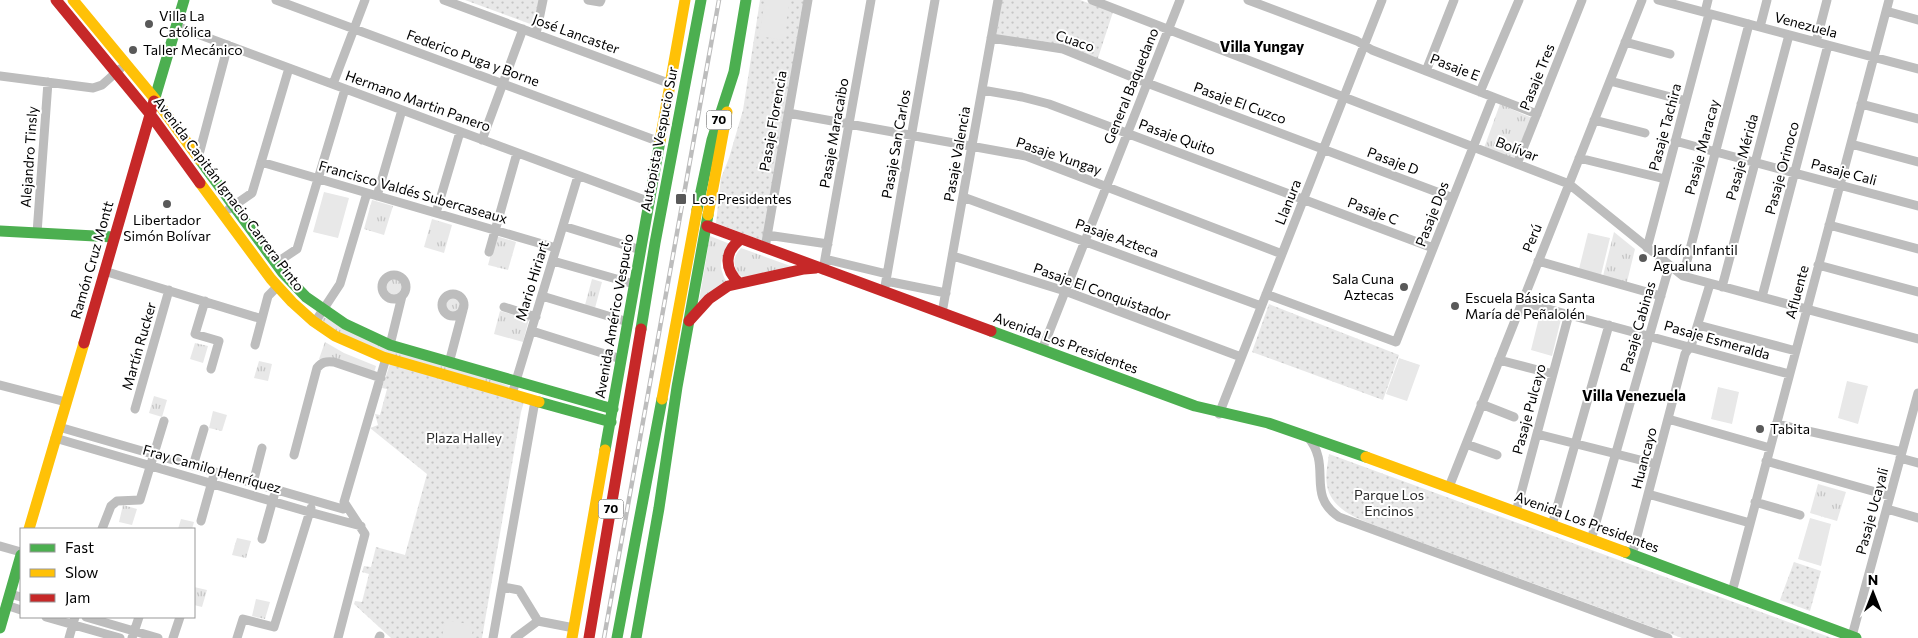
<svg xmlns="http://www.w3.org/2000/svg" width="1918" height="638" viewBox="0 0 1918 638" font-family="Commissioner,sans-serif">
	<style>
		.grass { fill: url(#grass-tufts) }
		.park { fill: url(#park-dots) }
		.pitch { fill: #e8e8e8 }
		.lines { fill: none; stroke-linecap: round; stroke-linejoin: round }
		.street { stroke: #bdbdbd; stroke-width: 9 }
		.fast { stroke: #4caf50; stroke-width: 11 }
		.slow { stroke: #ffc107; stroke-width: 11 }
		.jam { stroke: #c62828; stroke-width: 11 }
		.rail-casing { stroke: #bdbdbd; stroke-width: 4.5 }
		.rail { stroke: #fff; stroke-width: 2.5; stroke-dasharray: 8; stroke-linecap: butt }
		.poi-dot { fill: #595959; stroke: #fff; stroke-width: 2 }
		.labels { text-anchor: middle; stroke-width: 4; stroke-linejoin: round; paint-order: stroke }
		.shield { fill: #fff; stroke: #4c4c4c; stroke-width: 1 }
		.shield-label { font-size: 12px; font-weight: bold; fill: #000 }
		.poi-label { font-size: 14px; fill: #000; stroke: #fff; text-anchor: start }
		.street-label { font-size: 14px; fill: #000; stroke: #fff }
		.park-label { font-size: 14px; fill: #2c2c2c; stroke: #fff }
		.neighbourhood-label { font-size: 15px; font-weight: bold; fill: #000; stroke: #fff }
	</style>
	<defs>
		<pattern id="grass-tufts" width="24" height="20" patternUnits="userSpaceOnUse" patternTransform="scale(1.25)"><rect width="24" height="20" fill="#e8e8e8"/><path d="M3 7l-1-3M5 7V3M7 7l1-3M15 17l-1-3M17 17v-4M19 17l1-3" fill="none" stroke="#c5c5c5"/></pattern>
		<pattern id="park-dots" width="8" height="8" patternUnits="userSpaceOnUse" patternTransform="scale(1.25)"><rect width="8" height="8" fill="#e8e8e8"/><path d="M2 2h.1M6 6h.1" fill="none" stroke="#c5c5c5" stroke-width="1.8" stroke-linecap="round"/></pattern>
	</defs>
	<rect width="100%" height="100%" fill="#fff"/>
	<path class="grass" d="M1500 104 1532 118 1517 160 1484 148Z
		M372 200 393 206 384 235 364 229Z
		M432 219 452 225 444 253 424 247Z
		M1614 232 1635 249 1627 282 1603 276Z
		M496 236 516 242 508 270 488 265Z
		M710 236 730 244C719 259 718 266 727 283L698 307Z
		M741 248 796 268 745 279 737 273C733 262 733 257 741 248Z
		M386 287a8 8 0 1 1 16 0a8 8 0 1 1-16 0Z
		M592 279 602 282 595 308 585 305Z
		M445 305a8 8 0 1 1 16 0a8 8 0 1 1-16 0Z
		M500 311 529 319 523 342 494 334Z
		M323 317 509 386 508 388 368 348 320 322Z
		M325 342 344 353 376 366 374 373 319 359Z
		M195 343 208 346 203 363 190 359Z
		M259 361 272 364 268 381 254 378Z
		M154 396 167 400 162 417 149 413Z
		M213 411 227 415 222 431 209 428Z
		M1818 484 1846 492 1837 521 1810 513Z
		M123 505 137 509 132 525 119 522Z
		M181 519 194 522 192 529H178Z
		M237 538 251 541 246 558 232 555Z
		M194 587 207 590 202 607 194 605Z
		M256 599 270 602 265 619 252 616Z"/>
	<path class="park" d="M465 0H539L533 25Z
		M760 0H805L763 241 716 223 721 178 729 158 743 110Z
		M1002 0H1080L1113 12 1097 61 996 37Z
		M1269 304 1399 355 1383 400 1252 352Z
		M390 364 524 402 521 412 482 638H391L354 604 355 601 362 602 369 574 362 572 364 566 371 567 376 547 405 555 427 474 370 428 378 425 375 414 380 415 387 389 382 388Z
		M1329 454 1832 638H1682L1382 528C1361 520 1331 511 1327 485 1325 475 1328 463 1329 454Z
		M1794 562 1821 571 1810 611 1780 600Z"/>
	<path class="pitch" d="M765 0H790L783 40 759 36Z
		M324 192 349 198 338 238 313 232Z
		M1588 233 1610 238 1601 275 1579 269Z
		M1540 314 1561 319 1552 356 1531 350Z
		M1399 358 1420 365 1407 401 1386 394Z
		M1847 381 1868 386 1858 424 1838 418Z
		M1718 387 1739 392 1732 424 1711 419Z
		M1810 518 1831 524 1821 566 1798 559Z
		M445 620 474 625 471 638H442Z"/>
	<g class="lines">
		<path class="street" d="M276 0 660 142
			M444 0 671 84
			M588 0 600 2 601 0
			M1092 0 1569 184 1683 276 1918 339
			M1248 0 1357 41 1372 50 1537 114
			M1658 0 1918 69
			M1886 11 1918 20
			M1705 12 1708 0
			M176 26 650 202
			M1760 27 1767 0
			M536 34 543 0
			M991 38 1063 49 1147 83 1453 198
			M1625 42 1670 54
			M1816 42 1827 0
			M1426 71 1454 0
			M0 76 93 88 102 85 120 69
			M1610 81 1686 101
			M333 84 365 0
			M982 90 1022 97 1049 104 1433 248
			M1480 92 1519 0
			M1861 104 1918 119
			M788 113 1026 156 1282 254
			M1594 120 1645 133
			M482 140 523 29
			M1675 141 1918 206
			M1851 144 1918 162
			M198 158 228 45
			M1579 158 1665 179
			M261 162 556 248
			M1517 164 1582 0
			M377 196 402 110
			M963 197 1261 306
			M229 209 252 193 289 68
			M436 213 460 132
			M1829 225 1918 249
			M563 226 641 250
			M37 233 48 82
			M767 235 828 244
			M765 248 808 0
			M1647 248 1709 14
			M489 252 517 153
			M953 256 1065 291 1241 357
			M825 259 887 274
			M553 261 634 284
			M1538 261 1661 296
			M276 263 297 249 345 89
			M1818 265 1918 292
			M823 270 871 0
			M104 271 262 319
			M382 287a12 12 0 1 1 24 0a12 12 0 1 1-24 0Z
			M1683 276 1749 24
			M886 281 946 293
			M1722 287 1789 35
			M884 292 935 0
			M1266 294 1396 342 1493 97
			M442 305a11 11 0 1 1 22 0a11 11 0 1 1-22 0Z
			M542 296 628 322
			M1762 297 1828 45
			M205 301 195 334 219 341 211 369
			M1522 302 1789 374
			M504 307 536 317
			M942 313 998 0
			M315 322 340 284 367 193
			M1698 325 1796 351
			M532 331 621 359
			M255 345 268 296 277 287
			M390 345 402 296
			M1042 350 1180 0
			M1499 360 1553 374
			M449 363 463 310
			M0 385 66 402
			M512 394 578 176
			M1481 404 1514 417
			M135 409 169 290
			M1219 414 1382 0
			M1668 419 1770 448
			M1776 424 1902 452
			M59 427 343 509
			M1537 434 1656 464
			M1308 437C1333 467 1305 494 1339 517L1668 638
			M55 438 309 512 361 526
			M1466 444 1497 455
			M294 455 317 368C322 362 326 361 334 362L381 378
			M1900 458 1918 463
			M1766 461 1890 496
			M193 466 204 429
			M253 483 262 448
			M1449 487 1642 0
			M1648 494 1750 523
			M1755 502 1800 515
			M1887 509 1918 518
			M1516 512 1569 314
			M201 521 213 478
			M1552 525 1609 325
			M102 529 111 506 117 501 140 500 164 421
			M262 539 274 496
			M1591 540 1669 267
			M0 546 21 552
			M1632 555 1685 354 1692 343 1710 284
			M503 587 519 590 538 621 574 628
			M1732 592 1889 0
			M10 594 21 597
			M6 605 21 610
			M46 617 120 638
			M86 617 158 638
			M1852 636 1918 393
			M69 638 75 617
			M132 638 139 617
			M173 638 180 617
			M237 638 243 619 274 627 311 508
			M338 638 365 534 344 502 386 358
			M379 638 380 636
			M493 638 535 401
			M515 638 538 621"/>
		<path class="fast" d="M154 101 184 0
			M200 160 283 273 306 297 345 324 390 345 613 409
			M697 210 712 140 734 72 746 0
			M0 231 114 237
			M641 329 655 243 701 0
			M991 331 1195 406 1268 423 1366 457
			M539 402 611 422
			M605 450 660 141
			M1625 552 1856 638
			M0 628 21 555
			M617 638 662 399
			M636 638 659 508 677 387 708 215"/>
		<path class="slow" d="M73 0 155 99 200 160
			M660 141 685 0
			M200 183 271 279 292 302 313 321 335 336 383 357 539 402
			M708 215 727 112
			M662 399 697 210
			M1366 457 1625 552
			M29 529 84 343
			M572 638 605 450"/>
		<path class="jam" d="M56 0 150 114 200 183
			M707 226 991 331
			M739 283C724 269 724 251 741 239
			M689 321 709 299 728 286 804 269 816 268
			M84 343 154 101
			M589 638 641 329"/>
		<defs>
			<path id="rail" d="M604 638 719 0"/>
		</defs>
		<use href="#rail" class="rail-casing"/>
		<use href="#rail" class="rail"/>
	</g>
	<g class="poi-dot">
		<circle cx="149" cy="24" r="5"/>
		<circle cx="133" cy="50" r="5"/>
		<rect x="675" y="193" width="12" height="12" rx="2.5"/>
		<circle cx="167" cy="204" r="5"/>
		<circle cx="1643" cy="258" r="5"/>
		<circle cx="1404" cy="287" r="5"/>
		<circle cx="1455" cy="306" r="5"/>
		<circle cx="1760" cy="429" r="5"/>
	</g>
	<g class="labels">
		<g class="shield">
			<rect x="706.5" y="110.5" width="25" height="19" rx="4"/>
			<rect x="598.5" y="499.5" width="25" height="19" rx="4"/>
		</g>
		<g class="shield-label">
			<text x="719" y="124">70</text>
			<text x="611" y="513">70</text>
		</g>
		<g class="poi-label">
			<text x="159" y="21">Villa La<tspan x="159" dy="16">Católica</tspan></text>
			<text x="143" y="55">Taller Mecánico</text>
			<text x="692" y="204">Los Presidentes</text>
			<text x="167" y="225" text-anchor="middle">Libertador<tspan x="167" dy="16">Simón Bolívar</tspan></text>
			<text x="1653" y="255">Jardín Infantil<tspan x="1653" dy="16">Agualuna</tspan></text>
			<text x="1394" y="284" text-anchor="end">Sala Cuna<tspan x="1394" dy="16">Aztecas</tspan></text>
			<text x="1465" y="303">Escuela Básica Santa<tspan x="1465" dy="16">María de Peñalolén</tspan></text>
			<text x="1770" y="434">Tabita</text>
		</g>
		<g class="street-label">
			<text transform="translate(1806 25) rotate(15)" y="5">Venezuela</text>
			<text transform="translate(576 34) rotate(20)" y="5">José Lancaster</text>
			<text transform="translate(1075 41) rotate(19)" y="5">Cuaco</text>
			<text transform="translate(473 58) rotate(20)" y="5">Federico Puga y Borne</text>
			<text transform="translate(1455 67) rotate(21)" y="5">Pasaje E</text>
			<text transform="translate(1537 77) rotate(-68)" y="5">Pasaje Tres</text>
			<text transform="translate(1131 86) rotate(-68)" y="5">General Baquedano</text>
			<text transform="translate(418 101) rotate(20)" y="5">Hermano Martin Panero</text>
			<text transform="translate(1240 103) rotate(20)" y="5">Pasaje El Cuzco</text>
			<text transform="translate(773 121) rotate(-80)" y="5">Pasaje Florencia</text>
			<text transform="translate(1665 127) rotate(-75)" y="5">Pasaje Tachira</text>
			<text transform="translate(834 133) rotate(-80)" y="5">Pasaje Maracaibo</text>
			<text transform="translate(1177 137) rotate(20)" y="5">Pasaje Quito</text>
			<text transform="translate(659 139) rotate(-79)" y="5">Autopista Vespucio Sur</text>
			<text transform="translate(896 144) rotate(-80)" y="5">Pasaje San Carlos</text>
			<text transform="translate(1702 147) rotate(-75)" y="5">Pasaje Maracay</text>
			<text transform="translate(1517 149) rotate(21)" y="5">Bolívar</text>
			<text transform="translate(957 154) rotate(-80)" y="5">Pasaje Valencia</text>
			<text transform="translate(1059 156) rotate(19)" y="5">Pasaje Yungay</text>
			<text transform="translate(29 157) rotate(-86)" y="5">Alejandro Tinsly</text>
			<text transform="translate(1742 157) rotate(-75)" y="5">Pasaje Mérida</text>
			<text transform="translate(1393 161) rotate(21)" y="5">Pasaje D</text>
			<text transform="translate(1782 168) rotate(-75)" y="5">Pasaje Orinoco</text>
			<text transform="translate(1844 172) rotate(15)" y="5">Pasaje Cali</text>
			<text transform="translate(413 192) rotate(16)" y="5">Francisco Valdés Subercaseaux</text>
			<text transform="translate(229 194) rotate(53)" y="5">Avenida Capitán Ignacio Carrera Pinto</text>
			<text transform="translate(1288 202) rotate(-68)" y="5">Llanura</text>
			<text transform="translate(1373 211) rotate(21)" y="5">Pasaje C</text>
			<text transform="translate(1432 214) rotate(-69)" y="5">Pasaje Dos</text>
			<text transform="translate(1117 238) rotate(20)" y="5">Pasaje Azteca</text>
			<text transform="translate(1532 238) rotate(-68)" y="5">Perú</text>
			<text transform="translate(92 260) rotate(-74)" y="5">Ramón Cruz Montt</text>
			<text transform="translate(532 281) rotate(-73)" y="5">Mario Hiriart</text>
			<text transform="translate(1102 292) rotate(20)" y="5">Pasaje El Conquistador</text>
			<text transform="translate(1797 292) rotate(-75)" y="5">Afluente</text>
			<text transform="translate(614 316) rotate(-80)" y="5">Avenida Américo Vespucio</text>
			<text transform="translate(1638 327) rotate(-74)" y="5">Pasaje Cabinas</text>
			<text transform="translate(1717 340) rotate(16)" y="5">Pasaje Esmeralda</text>
			<text transform="translate(1066 343) rotate(20)" y="5">Avenida Los Presidentes</text>
			<text transform="translate(139 346) rotate(-74)" y="5">Martín Rucker</text>
			<text transform="translate(1529 409) rotate(-75)" y="5">Pasaje Pulcayo</text>
			<text transform="translate(1644 458) rotate(-75)" y="5">Huancayo</text>
			<text transform="translate(212 469) rotate(16)" y="5">Fray Camilo Henríquez</text>
			<text transform="translate(1872 511) rotate(-75)" y="5">Pasaje Ucayali</text>
			<text transform="translate(1587 522) rotate(20)" y="5">Avenida Los Presidentes</text>
		</g>
		<g class="park-label">
			<text x="464" y="443">Plaza Halley</text>
			<text x="1389" y="500">Parque Los<tspan x="1389" dy="16">Encinos</tspan></text>
		</g>
		<g class="neighbourhood-label">
			<text x="1262" y="52">Villa Yungay</text>
			<text x="1634" y="401">Villa Venezuela</text>
		</g>
	</g>
	<rect x="20" y="528" width="175" height="90" fill="#ffffff" stroke="#999999"/>
	<rect x="30" y="544" width="25" height="8" fill="#4caf50" stroke="#999999"/>
	<text x="65" y="553" font-size="15" fill="#000000">Fast</text>
	<rect x="30" y="569" width="25" height="8" fill="#ffc107" stroke="#999999"/>
	<text x="65" y="578" font-size="15" fill="#000000">Slow</text>
	<rect x="30" y="594" width="25" height="8" fill="#c62828" stroke="#999999"/>
	<text x="65" y="603" font-size="15" fill="#000000">Jam</text>
	<g transform="translate(1873 593)" stroke="#ffffff" stroke-width="4" paint-order="stroke">
	<path d="M0-4L9 19L0 12L-9 19Z" fill="#000000"/>
	<text y="-8" font-size="14" font-weight="bold" text-anchor="middle" fill="#000000">N</text>
	</g>
</svg>
